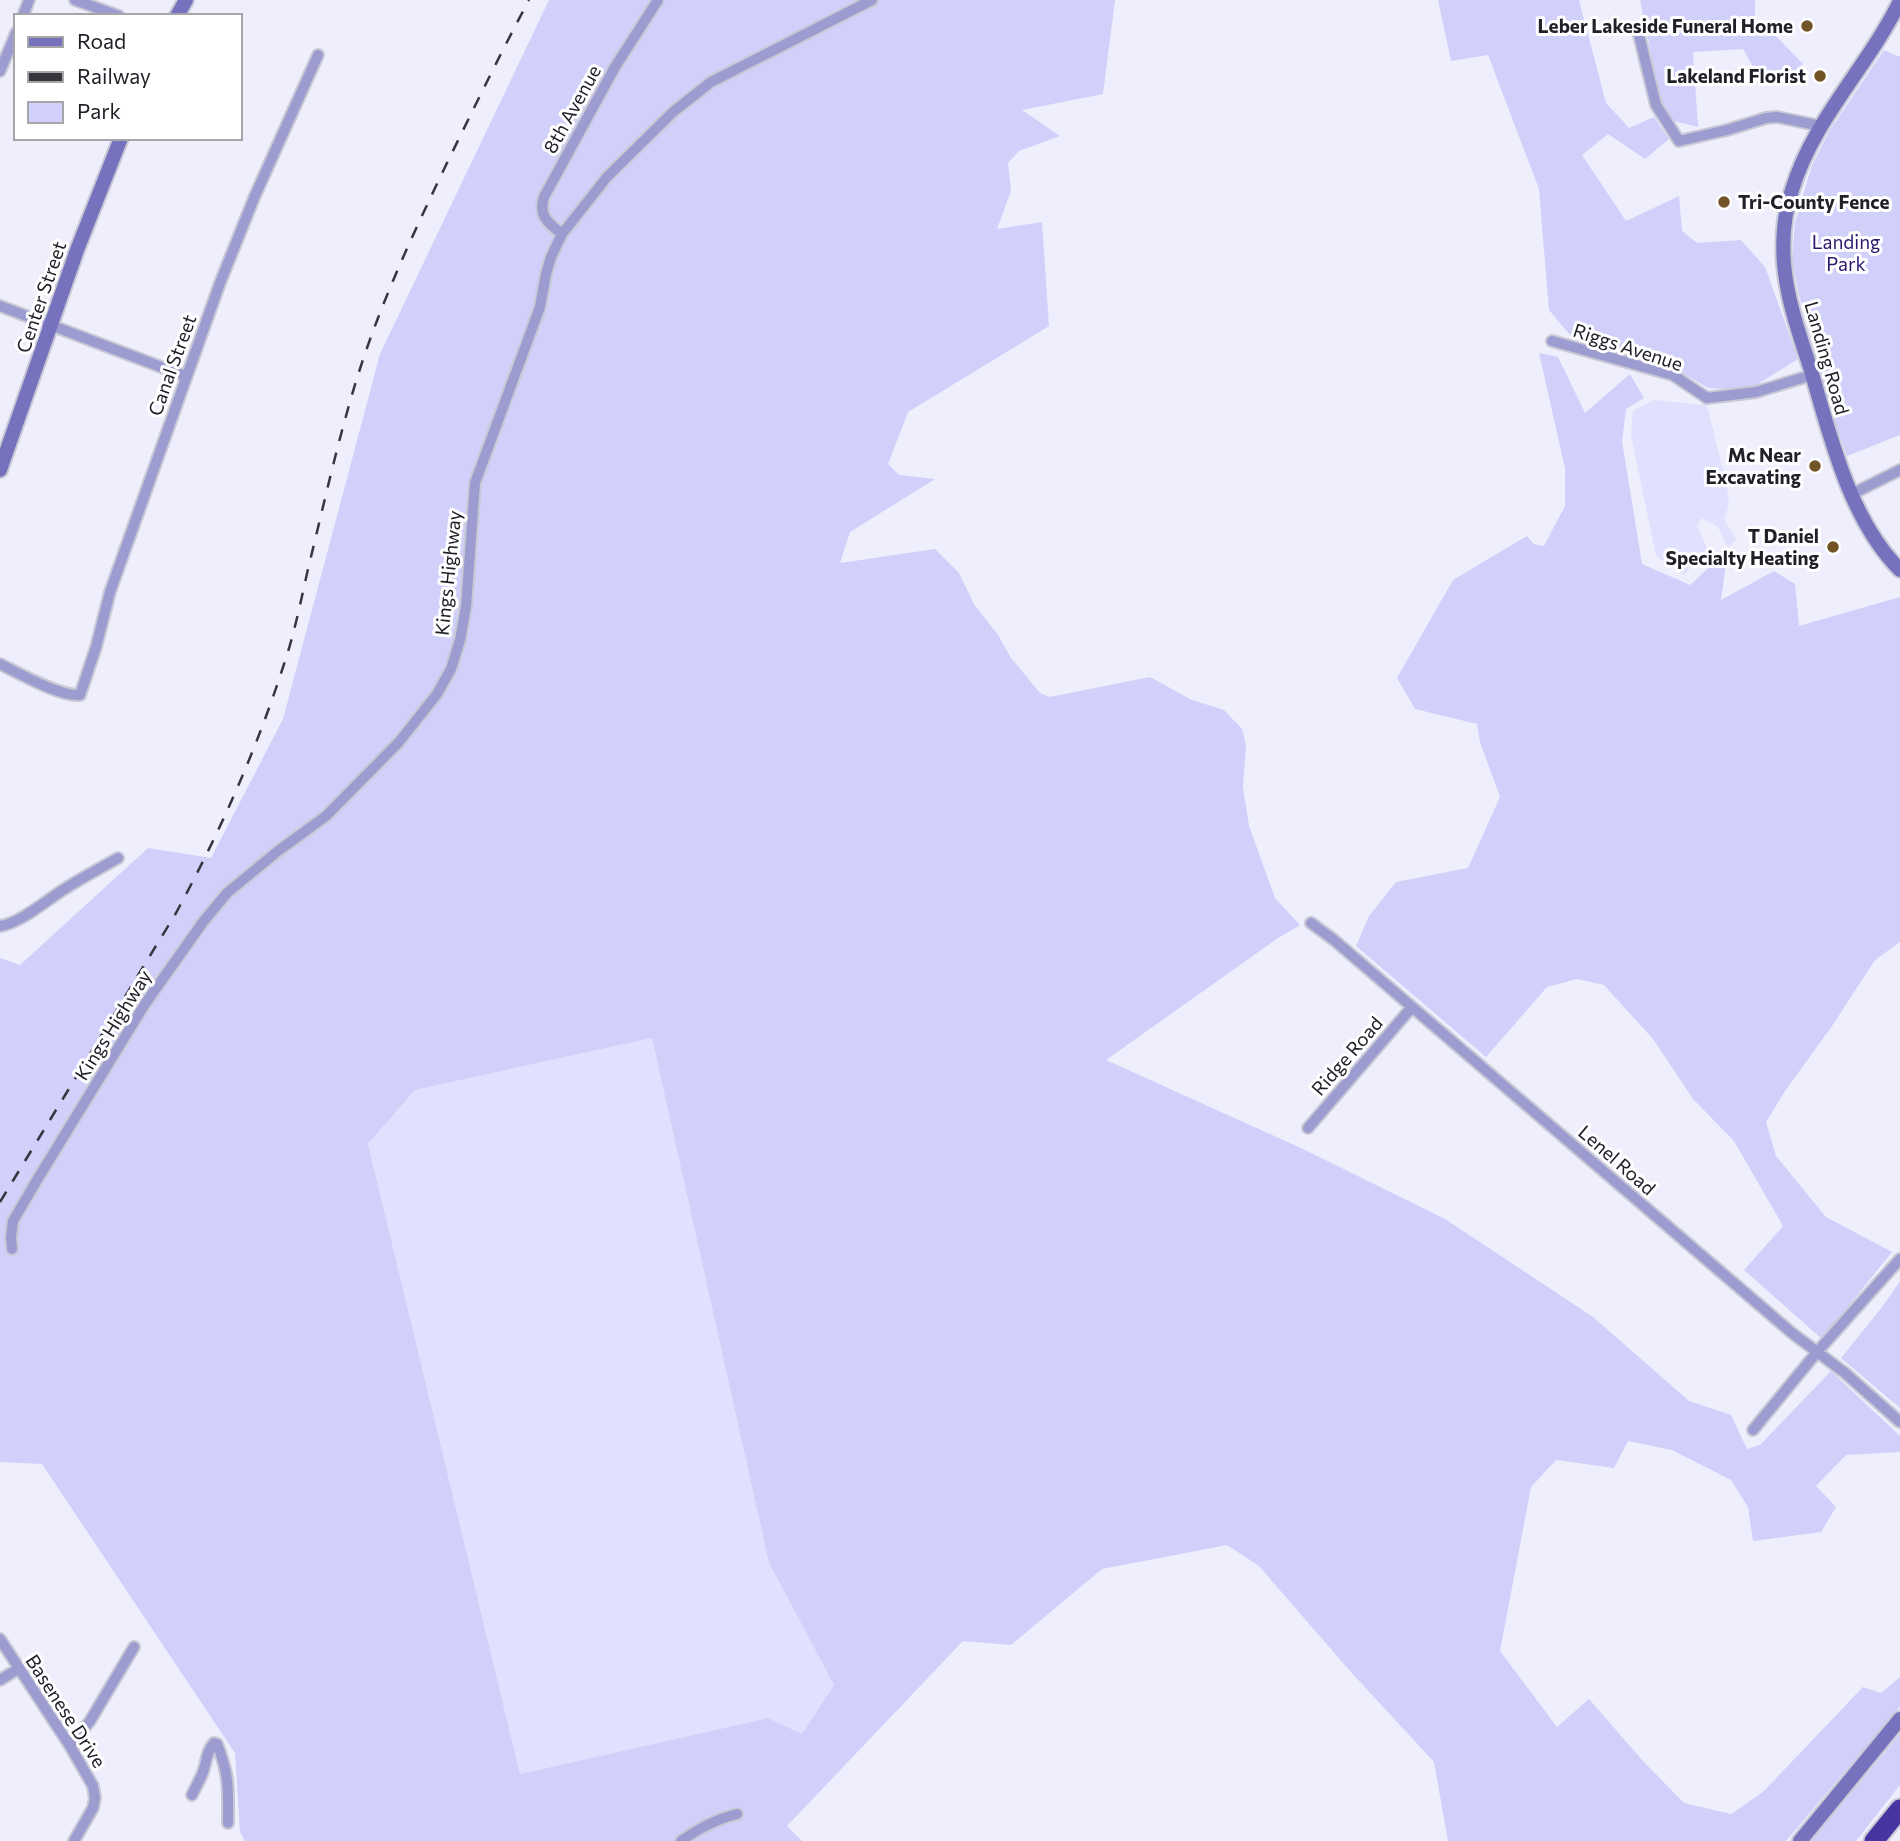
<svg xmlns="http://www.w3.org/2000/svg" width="1900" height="1841" viewBox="0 0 1900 1841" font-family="Commissioner,sans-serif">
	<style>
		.built { fill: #e0e1fe }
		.green { fill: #d0d0fb; fill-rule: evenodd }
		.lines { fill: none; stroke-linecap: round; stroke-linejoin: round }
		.minor-casing { stroke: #c9c9d6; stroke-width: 14 }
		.secondary-casing { stroke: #c9c9d6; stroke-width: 18 }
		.motorway-casing { stroke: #c9c9d6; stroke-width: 23 }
		.minor { stroke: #9c9cd0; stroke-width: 10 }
		.secondary { stroke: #7672bd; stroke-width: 14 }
		.motorway { stroke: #4834a1; stroke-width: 19 }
		.rail { stroke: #36363f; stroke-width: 2.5; stroke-dasharray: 12 12; stroke-linecap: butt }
		.poi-dot { fill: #715327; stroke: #fff; stroke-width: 2.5 }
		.labels { text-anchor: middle; stroke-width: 6; stroke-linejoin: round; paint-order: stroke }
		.poi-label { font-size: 19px; font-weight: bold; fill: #202028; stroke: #fff; text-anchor: end }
		.street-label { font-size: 19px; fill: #202028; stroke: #fff }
		.park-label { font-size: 19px; fill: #2b186d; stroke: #fff }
	</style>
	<rect width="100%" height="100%" fill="#eeeefc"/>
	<path class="built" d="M1654 400 1707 405 1727 486 1729 505 1724 519 1736 539 1728 548 1718 527 1702 518 1697 525 1707 548 1684 575 1656 556 1631 435 1633 411Z
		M652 1038 769 1563 834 1685 802 1734 768 1718 520 1774 368 1144 415 1090Z"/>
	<path class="green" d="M549 0H1115L1103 94 1022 110 1060 136 1019 151 1008 163 1011 191 997 229 1042 222 1049 326 908 412 888 464 899 475 935 479 850 532 840 563 935 549 959 573 974 604 998 635 1011 658 1040 693 1050 697 1150 677 1192 700 1224 710 1242 729 1246 745 1243 787 1249 826 1275 898 1300 925 1278 938 1106 1060 1303 1149 1445 1219 1593 1317 1689 1401 1731 1415 1747 1449 1760 1445 1831 1371 1900 1436V1452L1846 1455 1816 1486 1836 1507 1821 1532 1753 1541 1748 1507 1731 1480 1672 1450 1628 1441 1614 1468 1556 1460 1531 1487 1500 1651 1557 1727 1589 1699 1642 1760 1684 1803 1731 1814 1763 1792 1863 1687 1881 1693 1900 1677V1707L1786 1841H1448L1434 1762 1349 1670 1259 1566 1227 1545 1102 1569 1011 1645 963 1641 787 1826 802 1841H245L240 1832 235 1753 42 1464 0 1462V958L20 965 148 848 211 858 283 719 380 354ZM652 1038 769 1563 834 1685 802 1734 768 1718 520 1774 368 1144 415 1090Z
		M1438 0H1579L1606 103 1629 128 1654 117 1669 139 1645 159 1608 134 1582 155 1626 221 1679 196 1682 231 1697 243 1741 240 1765 267 1798 359 1748 390 1708 388 1674 368 1570 335 1549 310 1539 189 1488 55 1451 61Z
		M1640 0H1757L1755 1V24L1770 30 1803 64 1789 75 1756 72 1743 49 1693 52 1698 127 1674 121 1661 104Z
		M1884 50 1900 57V435L1847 456 1826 398 1799 295 1792 261 1795 222 1812 165 1830 130Z
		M1539 353 1558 357 1585 413 1630 374 1644 398 1626 409 1622 441 1642 564 1690 585 1728 550 1721 600 1774 571 1795 584 1799 626 1900 597V942L1875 960 1832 1026 1785 1091 1766 1122 1776 1156 1826 1217 1892 1252 1822 1339 1744 1270 1783 1226 1734 1141 1693 1099 1653 1039 1604 985 1577 979 1547 987 1486 1057 1356 946 1369 916 1396 882 1468 868 1500 797 1480 742 1477 724 1415 709 1397 678 1453 580 1527 536 1534 544 1544 546 1565 506V468Z
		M1900 1281V1408L1841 1358 1883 1306Z
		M1900 1734V1785L1856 1841H1811Z"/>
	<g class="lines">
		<defs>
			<path id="minor" d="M75 0 119 16
				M23 16 29 0
				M1638 31 1656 105 1679 141 1727 130 1766 118 1777 117 1821 126
				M0 71 16 33
				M562 234C548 223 538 216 544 197L615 67 658 0
				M0 306 185 376
				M1552 341 1673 375 1707 398 1756 392 1812 375
				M1852 494 1900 470
				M0 664C18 673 61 697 80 695L96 647 110 592 220 283 254 198 318 55
				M1311 923 1334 940 1792 1333 1845 1373 1900 1422
				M0 926C21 923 48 899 66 888 83 877 101 868 118 858
				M1308 1128 1412 1007
				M12 1249 11 1237 13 1221 37 1180 145 1004 203 922 227 893 278 851 326 816 399 742 437 694 451 669 460 640 466 607 475 483 540 307 546 274 551 257 562 234 607 177 673 112 711 82 872 0
				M1753 1430 1817 1352 1900 1259
				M0 1639 70 1746 93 1786 95 1798 93 1808 74 1841
				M0 1680 18 1669
				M70 1746 90 1721 134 1647
				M192 1795C195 1788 200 1780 203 1772 207 1761 206 1752 214 1743L217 1744C230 1777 228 1789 228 1823
				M681 1841C699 1828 716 1819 737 1814"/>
			<path id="secondary" d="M1900 1C1868 67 1814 118 1792 190 1784 214 1782 239 1784 264 1787 299 1799 334 1810 367 1830 435 1849 519 1900 570
				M177 16 186 0
				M0 470 77 250 121 138
				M1800 1841 1900 1719"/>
			<path id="motorway" d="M1874 1841 1900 1809"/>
		</defs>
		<use href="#minor" class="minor-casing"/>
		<use href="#secondary" class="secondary-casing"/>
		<use href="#motorway" class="motorway-casing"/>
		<use href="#minor" class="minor"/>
		<use href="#secondary" class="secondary"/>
		<use href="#motorway" class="motorway"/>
		<path class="rail" d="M0 1202 176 913C220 832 257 749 285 661 295 631 301 600 308 569 324 504 338 439 358 375 381 302 413 234 446 165 473 110 500 54 529 0"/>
	</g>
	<g class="poi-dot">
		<circle cx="1807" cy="26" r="7"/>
		<circle cx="1820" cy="76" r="7"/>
		<circle cx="1724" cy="202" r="7"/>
		<circle cx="1815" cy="466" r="7"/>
		<circle cx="1833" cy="547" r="7"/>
	</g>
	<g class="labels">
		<g class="poi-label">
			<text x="1793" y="33">Leber Lakeside Funeral Home</text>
			<text x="1806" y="83">Lakeland Florist</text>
			<text x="1738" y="209" text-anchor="start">Tri-County Fence</text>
			<text x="1801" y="462">Mc Near<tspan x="1801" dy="22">Excavating</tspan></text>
			<text x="1819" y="543">T Daniel<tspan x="1819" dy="22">Specialty Heating</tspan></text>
		</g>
		<g class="street-label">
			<text transform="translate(572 109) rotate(-61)" y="7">8th Avenue</text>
			<text transform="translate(41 297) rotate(-71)" y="7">Center Street</text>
			<text transform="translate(1628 347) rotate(18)" y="7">Riggs Avenue</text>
			<text transform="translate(1827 358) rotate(74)" y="7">Landing Road</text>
			<text transform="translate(172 365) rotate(-70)" y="7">Canal Street</text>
			<text transform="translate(448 573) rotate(-84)" y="7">Kings Highway</text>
			<text transform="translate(113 1025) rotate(-58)" y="7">Kings Highway</text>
			<text transform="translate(1347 1056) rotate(-49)" y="7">Ridge Road</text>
			<text transform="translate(1617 1160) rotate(41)" y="7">Lenel Road</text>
			<text transform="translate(66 1711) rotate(57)" y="7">Basenese Drive</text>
		</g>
		<g class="park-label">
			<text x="1846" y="249">Landing<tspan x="1846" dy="22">Park</tspan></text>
		</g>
	</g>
	<rect x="14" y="14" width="228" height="126" fill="#ffffff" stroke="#a6a6a9" stroke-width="2"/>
	<rect x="28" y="37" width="35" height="10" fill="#7672bd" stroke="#a6a6a9" stroke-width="2"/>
	<text x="77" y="49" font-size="21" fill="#202028">Road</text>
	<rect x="28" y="72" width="35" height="10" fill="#36363f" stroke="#a6a6a9" stroke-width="2"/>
	<text x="77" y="84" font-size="21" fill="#202028">Railway</text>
	<rect x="28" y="102" width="35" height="21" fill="#d0d0fb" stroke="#a6a6a9" stroke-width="2"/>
	<text x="77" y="119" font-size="21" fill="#202028">Park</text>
</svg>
